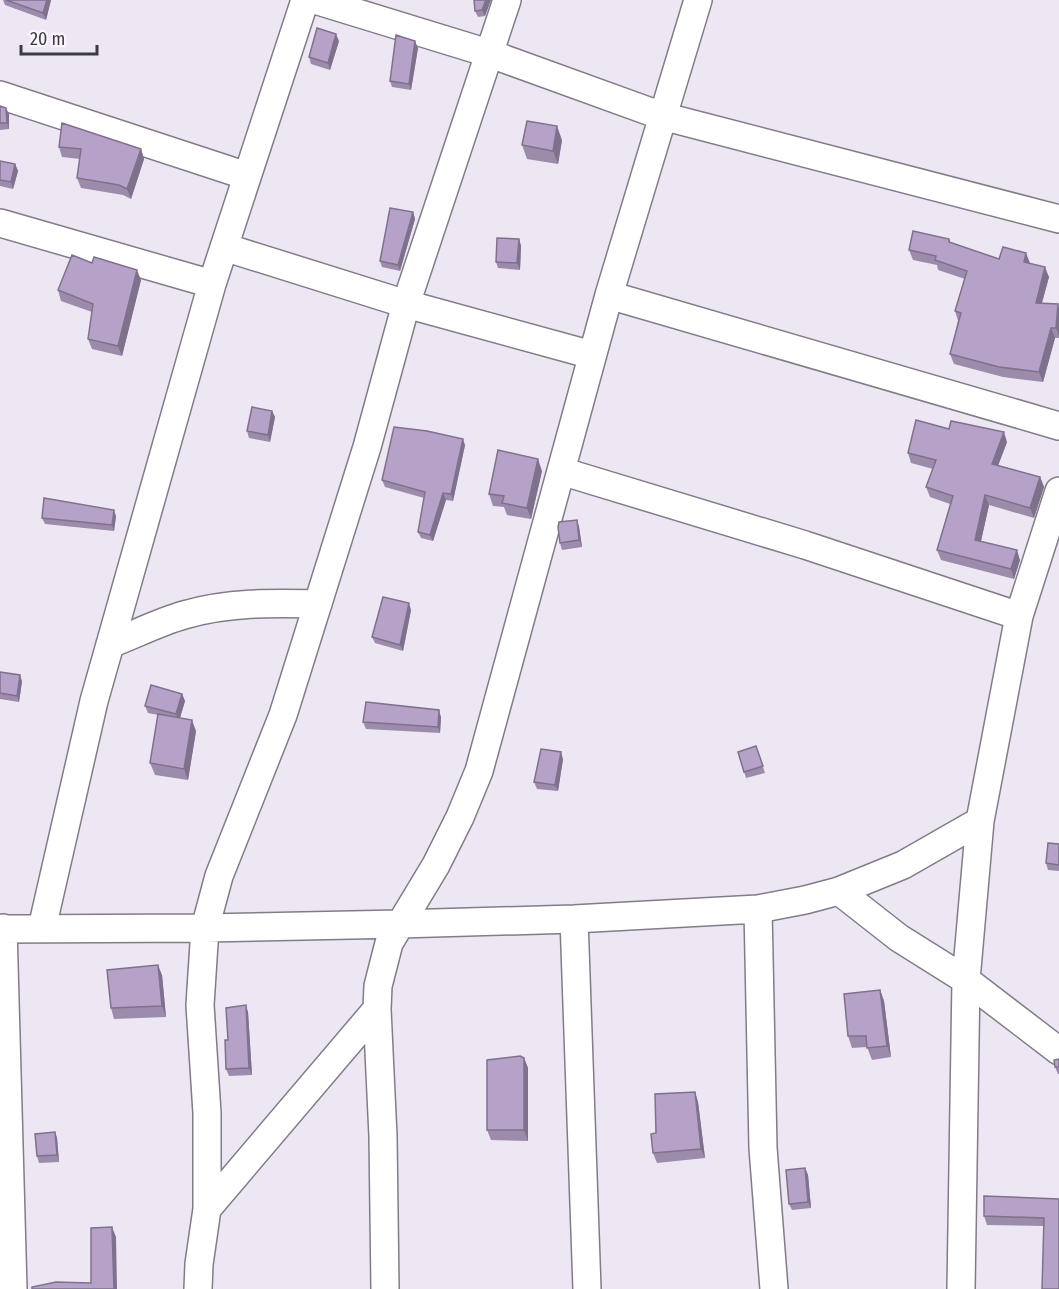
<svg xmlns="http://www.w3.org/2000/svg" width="1059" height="1289" viewBox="0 0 1059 1289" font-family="'Fira Sans Condensed',sans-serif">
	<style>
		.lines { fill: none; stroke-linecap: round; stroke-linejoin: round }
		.street-casing { stroke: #827c87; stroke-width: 30 }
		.street { stroke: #fff; stroke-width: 27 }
		.wall { fill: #9d8bac }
		.shaded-wall { fill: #7f718c }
		.building { fill: #b6a2c8; stroke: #7f718c; stroke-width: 1.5 }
	</style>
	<rect width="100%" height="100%" fill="#ede7f4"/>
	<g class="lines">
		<defs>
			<path id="street" d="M315 0 488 53 662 116 1059 219
				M0 95 247 176
				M0 223 212 284
				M224 247 406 304 592 355
				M609 295 1059 426
				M561 471 805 545 1019 616
				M110 644C134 635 159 622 184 615 228 602 272 603 318 604
				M839 891 899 938 966 980 1059 1051
				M758 909 763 1148 774 1289
				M574 919 587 1289
				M3 928 13 1289
				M42 928 94 701 212 284 305 0
				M0 929 205 928 400 924 574 919 758 909 805 900 839 891 903 865 980 821
				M207 1209 377 1009
				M198 1289 199 1264 207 1209V1113L200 1005 205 928 219 876 283 715 367 447 406 304 507 0
				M385 1289 383 1136 377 1009 378 986 389 943 436 865 460 817 479 771 609 295 698 0
				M961 1289 966 980 980 821 1019 616 1059 491"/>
		</defs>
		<use href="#street" class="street-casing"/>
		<use href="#street" class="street"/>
	</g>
	<path class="wall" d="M3 0H51L46 20 5 5Z
		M491 0 485 16 478 17 475 11Z
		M339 41 330 70 311 64 309 57Z
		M418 48 411 90 392 87 390 81Z
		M0 106 9 114V129L0 130Z
		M562 140 558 164 527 159 522 145Z
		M59 147 141 149 144 159 131 199 123 195 81 188 77 178 80 159 62 157Z
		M0 161 15 164 18 171 13 189 0 186Z
		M413 212 415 219 400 271 382 267 380 261Z
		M519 239 521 246 520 270 498 268 496 262Z
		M949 239 950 242 999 259 1030 263 1049 277 1042 303 1059 308V338H1055L1043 382 1003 377 954 364 950 354 958 321 955 311 965 279 938 270 937 265 913 260 909 250Z
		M92 263 141 280 122 356 92 349 88 339 92 312 61 301 58 290Z
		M272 411 275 417 270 442 249 438 247 431Z
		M949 429 1007 442 998 465 1040 477 1044 487 1034 518 989 505 981 541 1020 560 1014 579 941 560 937 550 950 504 930 497 926 487 933 469 911 463 908 453Z
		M465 445 453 501 446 500 433 541 421 538 418 532 424 498 385 487 382 480Z
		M542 471 531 519 507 515 504 507 493 506 489 494Z
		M116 516 114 531 45 524 42 518Z
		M577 520 579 527 582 547 562 550 560 543Z
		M411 610 403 651 375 643 372 637Z
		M0 675 22 681 19 702 0 699Z
		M182 694 185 701 180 718 196 731 188 780 155 775 150 763 158 715 148 713 145 706Z
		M441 717 440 733 366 729 363 722Z
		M756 746 765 773 746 778 738 752Z
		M563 759 558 791 537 789 534 782Z
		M1059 844V871L1048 870 1046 863Z
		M162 975 166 1017 114 1019 111 1008Z
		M880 990 884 1001 891 1057 872 1060 867 1047 852 1048 848 1036Z
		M248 1012 252 1075 229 1076 226 1069 228 1040Z
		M524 1058 528 1068V1141L491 1140 487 1130Z
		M1059 1059V1074H1058L1055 1067Z
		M695 1092 698 1102 705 1158 657 1163 653 1153 656 1133Z
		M55 1132 57 1138 59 1162 39 1163 37 1156Z
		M805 1168 808 1175 811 1208 792 1210 789 1204Z
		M1059 1199 1044 1226 987 1225 984 1216Z"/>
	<path class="shaded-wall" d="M47 0H51L46 20 43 13Z
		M486 0H491L485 16 482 10Z
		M336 34 339 41 330 70 328 63Z
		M415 41 418 48 411 90 409 84Z
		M6 108 9 114V129L7 123Z
		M557 126 562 140 558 164 553 151Z
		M141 149 144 159 131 199 127 189Z
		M15 164 18 171 13 189 11 182Z
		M413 212 415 219 400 271 398 265Z
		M519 239 521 246 520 270 517 263Z
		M1026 253 1030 263 1024 262Z
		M1045 267 1049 277 1039 313 1036 303Z
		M137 270 141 280 122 356 118 346Z
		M1058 304 1059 308V336L1056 328Z
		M1051 328 1055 338 1043 382 1039 372Z
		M272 411 275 417 270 442 268 435Z
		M1004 432 1007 442 995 474 992 464Z
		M463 439 465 445 453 501 451 494Z
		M538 459 542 471 531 519 527 508Z
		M1040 477 1044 487 1034 518 1030 508Z
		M443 493 446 500 433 541 430 535Z
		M985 495 989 505 979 550 975 540Z
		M114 510 116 516 114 531 112 525Z
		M577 520 579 527 582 547 579 540Z
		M1017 550 1020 560 1014 579 1011 569Z
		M409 603 411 610 403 651 400 645Z
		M20 675 22 681 19 702 17 696Z
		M182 694 185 701 179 721 176 714Z
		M439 710 441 717 440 733 438 727Z
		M192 720 196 731 188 780 184 769Z
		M561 752 563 759 558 791 555 785Z
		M158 965 162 975 166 1017 162 1006Z
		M880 990 884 1001 891 1057 887 1046Z
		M246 1005 248 1012 252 1075 249 1068Z
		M524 1058 528 1068V1141L524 1130Z
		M695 1092 698 1102 705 1158 701 1149Z
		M55 1132 57 1138 59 1162 57 1155Z
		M805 1168 808 1175 811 1208 808 1202Z
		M112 1227 116 1237 117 1289H114Z"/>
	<path class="building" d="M6 0H47L43 13Z
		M474 0H486L482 10 475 11Z
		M317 28 336 34 328 63 309 57Z
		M396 35 415 41 409 84 390 81Z
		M0 106 6 108 7 123H0Z
		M527 121 557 126 553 151 522 145Z
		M62 123 141 149 127 189 119 185 77 178 81 149 59 147Z
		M0 161 15 164 11 182 0 180Z
		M390 208 413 212 398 265 380 261Z
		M913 231 949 239V242L999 259 1003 247 1026 253 1024 262 1045 267 1036 303 1058 304 1056 328H1051L1039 372 999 367 950 354 961 313 955 311 967 271 935 260 936 256 909 250Z
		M497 238 519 239 517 263 496 262Z
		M72 255 92 263 94 257 137 270 118 346 88 339 93 304 58 290Z
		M252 407 272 411 268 435 247 431Z
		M916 420 949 429 951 421 1004 432 992 464 1040 477 1030 508 985 495 975 540 1017 550 1011 569 937 550 953 496 926 487 936 460 908 453Z
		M394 427 427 431 463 439 451 494 443 493 430 535 418 532 425 492 382 480Z
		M498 450 538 459 527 508 502 503 504 496 489 494Z
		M44 498 114 510 112 525 42 518Z
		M577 520 579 540 560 543 558 527 559 522Z
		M383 597 409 603 400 645 372 637Z
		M0 672 20 675 17 696 0 693Z
		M151 685 182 694 176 714 145 706Z
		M366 702 439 710 438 727 363 722Z
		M158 714 192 720 184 769 150 763Z
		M756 746 763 766 744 772 738 752Z
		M541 749 561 752 555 785 534 782Z
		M1048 843 1059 844V865L1046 863Z
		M158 965 162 1006 111 1008 107 970Z
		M880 990 887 1046 867 1048 866 1036H848L844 994Z
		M246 1005 249 1068 226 1069 225 1040H228L226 1008Z
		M520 1056 524 1058V1130H487V1060Z
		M1059 1059V1067H1055L1054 1060Z
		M695 1092 701 1149 653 1153 651 1134 656 1133 655 1094Z
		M55 1132 57 1155 37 1156 35 1134Z
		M805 1168 808 1202 789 1204 786 1170Z
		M984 1196 1059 1199V1289H1042L1044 1218 984 1216Z
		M112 1227 114 1289H32V1287L56 1282 91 1283V1228Z"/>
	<path d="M21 45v9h76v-9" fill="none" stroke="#3d3b3f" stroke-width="3"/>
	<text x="30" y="45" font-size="18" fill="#3d3b3f" stroke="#faf5ff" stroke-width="4.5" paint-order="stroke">20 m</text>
</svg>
